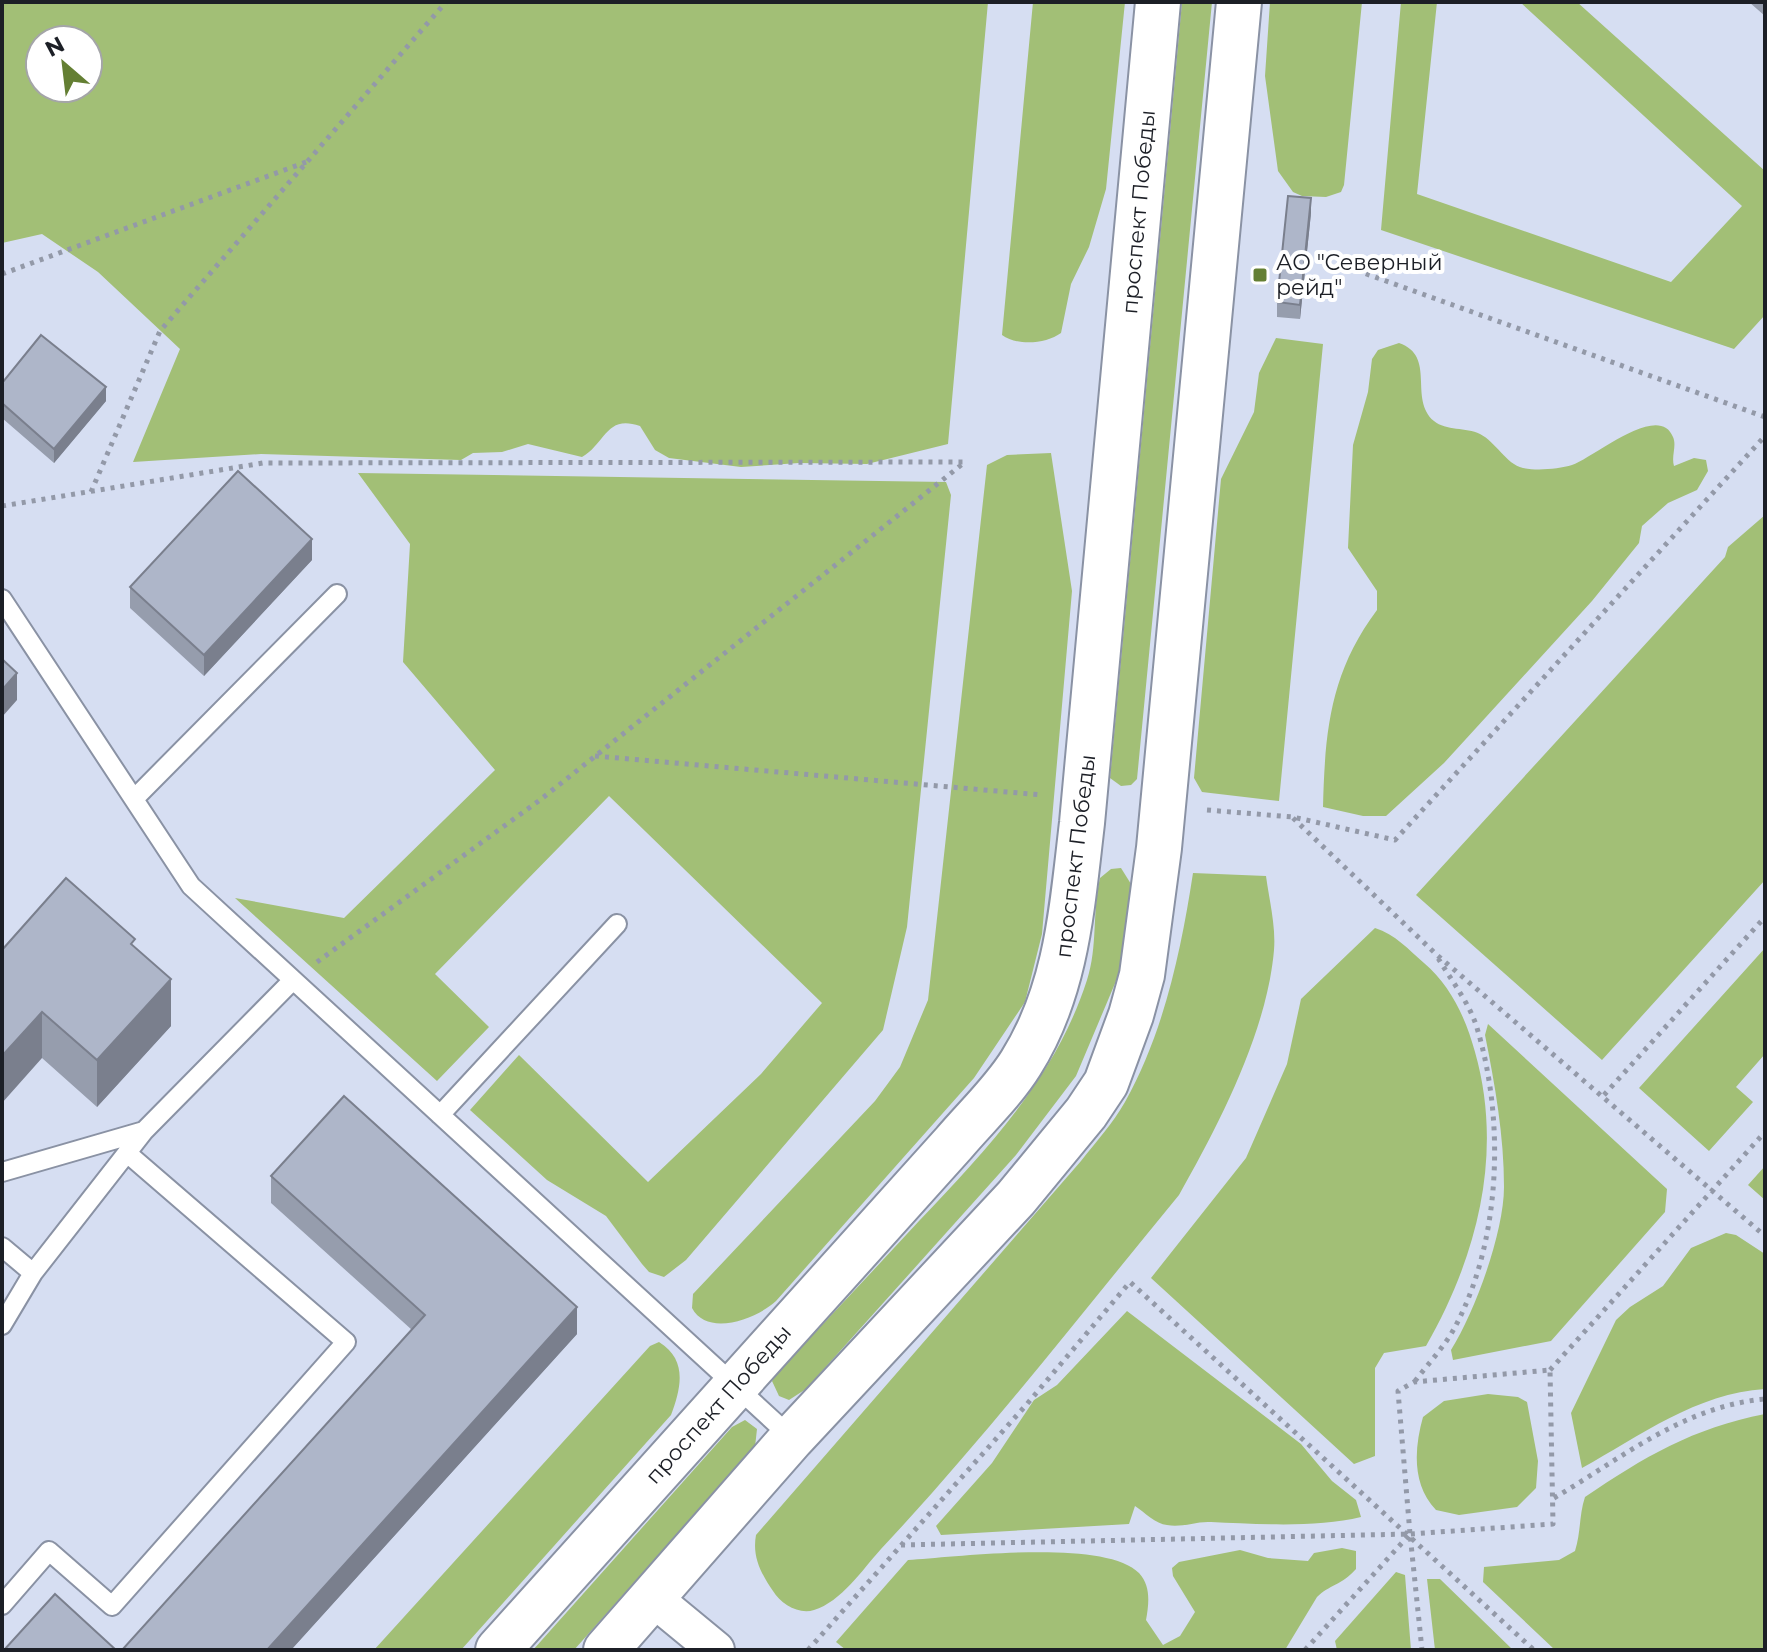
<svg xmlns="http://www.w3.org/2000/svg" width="1767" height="1652" viewBox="0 0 1767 1652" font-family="Montserrat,sans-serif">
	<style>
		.green { fill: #a2bf76; fill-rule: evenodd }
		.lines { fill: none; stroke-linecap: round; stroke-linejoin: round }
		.service-casing { stroke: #8a92a4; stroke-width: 22 }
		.minor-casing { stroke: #8a92a4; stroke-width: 40 }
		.secondary-casing { stroke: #8a92a4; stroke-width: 48 }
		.path { stroke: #9399a8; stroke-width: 5; stroke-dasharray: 4 6; stroke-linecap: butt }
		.service { stroke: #fff; stroke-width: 18 }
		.minor { stroke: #fff; stroke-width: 36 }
		.secondary { stroke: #fff; stroke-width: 44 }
		.wall { fill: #969dad }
		.shaded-wall { fill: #7a7f8d }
		.building { fill: #aeb6c9; stroke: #7a7f8d; stroke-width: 2 }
		.poi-dot { fill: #647f33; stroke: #fff; stroke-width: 3 }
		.labels { text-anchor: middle; stroke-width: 8; stroke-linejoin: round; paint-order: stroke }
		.street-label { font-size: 22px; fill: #1c1f26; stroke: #fff }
		.poi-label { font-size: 22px; fill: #1c1f26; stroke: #fff; text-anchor: start }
	</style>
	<rect width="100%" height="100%" fill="#d6def2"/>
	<path class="green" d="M2 2H988L948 444 867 464 799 463 741 467 669 458 655 450 640 426C606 414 606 443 582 457L528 444 502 452 473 453 461 460 261 454 133 462 180 349 98 272 42 234 2 243ZM40 40H88V88H40Z
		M1033 2H1125L1106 189 1089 247 1071 284 1061 333C1046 344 1017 346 1002 335Z
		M1182 2H1212L1137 779 1131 785 1121 786 1110 778Z
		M1270 2H1362L1344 185 1341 192 1326 197 1302 196 1293 192 1278 171 1265 76Z
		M1401 2H1437L1417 194 1671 282 1742 206 1520 2H1577L1765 171V315L1734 349 1381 230Z
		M1276 338 1323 344 1279 801 1202 792 1194 778 1221 479 1254 412 1259 373Z
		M1399 343C1437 356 1408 399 1434 421 1446 431 1466 427 1480 434 1496 442 1506 464 1523 468 1537 471 1559 469 1572 465 1593 458 1659 401 1673 437 1677 446 1671 456 1674 466L1694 458 1706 460 1708 471 1697 490 1668 503 1642 526 1639 543 1592 601 1444 763 1386 816H1363L1323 807C1325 731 1330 673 1377 610V591L1348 548 1353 445 1368 392 1372 359 1378 350Z
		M1051 453 1072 591 1042 934 1025 1002 974 1078 776 1301C758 1318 708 1338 692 1308L693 1294 875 1101 900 1067 928 1000 987 465 1007 455Z
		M358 473 946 482 951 495 907 927 883 1030 686 1260 664 1277 649 1272 642 1264 606 1216 547 1180 470 1110 519 1055 648 1182 761 1074 822 1003 609 796 435 974 489 1027 437 1081 235 898 344 918 495 770 403 662 410 544Z
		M1765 515V880L1602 1060 1416 895 1725 557 1728 547Z
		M1121 868 1131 884 1119 974 1076 1076 1016 1155 806 1389 789 1400 779 1396 772 1381 778 1372C825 1322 872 1272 919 1221 987 1149 1056 1077 1087 980 1098 946 1092 912 1100 878L1111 869Z
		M1193 873 1266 876C1269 899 1276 926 1274 950 1267 1032 1219 1124 1179 1195 1081 1314 986 1437 881 1549 863 1569 841 1602 814 1610 799 1615 781 1604 773 1591 761 1573 752 1557 756 1535L1081 1161C1096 1142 1113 1123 1125 1102 1164 1032 1181 951 1193 873Z
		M1375 928C1395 934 1409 950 1424 963 1451 986 1466 1019 1475 1052 1504 1154 1477 1257 1426 1346L1384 1353 1375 1368V1456L1354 1464 1151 1278 1246 1158 1287 1064 1301 999Z
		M1765 948V1054L1736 1087 1753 1102 1709 1151 1639 1088Z
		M1488 1024 1667 1189 1665 1212 1551 1341 1453 1360 1451 1350C1475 1312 1504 1232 1504 1187 1504 1136 1495 1085 1485 1035Z
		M1765 1166V1200L1748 1185Z
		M1726 1233 1736 1235 1765 1254V1389C1697 1393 1640 1436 1582 1468L1571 1413 1616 1320 1630 1307 1663 1286 1691 1248Z
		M1127 1311 1301 1444 1332 1481 1356 1500 1361 1517C1317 1528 1256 1524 1211 1522 1196 1521 1182 1528 1167 1525 1156 1524 1144 1512 1135 1506L1129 1524 941 1535 936 1526 992 1463 1034 1400 1057 1385Z
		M659 1342C688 1360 681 1388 671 1415L461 1650H374L650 1346Z
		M1488 1394 1518 1397 1527 1402 1538 1461 1536 1488 1517 1507 1459 1515 1436 1510C1412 1485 1414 1449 1423 1417L1444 1401Z
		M1765 1414V1650H1555L1483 1582 1484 1567 1559 1560 1575 1551C1581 1532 1579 1515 1585 1497 1644 1457 1693 1428 1765 1414Z
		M745 1420 757 1429 755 1447 574 1650H533L732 1427Z
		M1342 1548 1356 1551V1569C1342 1585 1329 1585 1317 1597L1285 1650H846L836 1642 908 1560C958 1557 1105 1538 1139 1573 1151 1586 1149 1603 1146 1620L1163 1645 1180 1636 1195 1612 1173 1576 1172 1568 1179 1562 1240 1550 1268 1558 1308 1561 1314 1553Z
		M1396 1572 1405 1575 1411 1650H1337L1335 1641Z
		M1427 1579H1440L1513 1650H1435Z"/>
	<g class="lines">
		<defs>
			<path id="service" d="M2 599 191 886 792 1438
				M134 799 337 594
				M440 1115 617 924
				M2 1172 144 1131
				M2 1247 33 1273 144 1131 293 980
				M2 1325 33 1273
				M2 1605 49 1551 112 1606 346 1342 127 1153"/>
			<path id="minor" d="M653 1598 716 1650"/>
			<path id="secondary" d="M498 1650 954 1143C976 1117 1003 1092 1021 1063 1067 990 1072 907 1082 823L1158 2
				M606 1650 792 1438 1016 1198 1086 1113 1106 1083 1131 1015 1142 975 1159 848 1239 2"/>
		</defs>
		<use href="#service" class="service-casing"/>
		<use href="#minor" class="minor-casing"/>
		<use href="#secondary" class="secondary-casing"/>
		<path class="path" d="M1347 267 1765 417
			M2 274 309 161
			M91 492 160 331 446 2
			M2 506 263 463 966 462
			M595 756 1042 795
			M1207 810 1293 817 1395 840 1765 436
			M1293 818 1437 955 1765 1236
			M317 962 540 800 965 462
			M1604 1095 1765 917
			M1550 1370 1765 1132
			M1415 1381C1428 1364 1445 1346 1455 1327 1501 1241 1505 1120 1477 1028 1470 1004 1451 980 1438 958
			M1554 1498C1622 1458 1684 1406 1765 1399
			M901 1545 1410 1534 1553 1524 1550 1370 1414 1382 1398 1391 1410 1534
			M808 1650 1027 1404 1130 1282 1534 1650
			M1305 1650 1410 1534 1422 1650"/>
		<use href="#service" class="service"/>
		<use href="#minor" class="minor"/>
		<use href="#secondary" class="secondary"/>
	</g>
	<path class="wall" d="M1749 2H1765V16Z
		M1311 213 1300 319 1277 317V302Z
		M2 383 106 401 54 463 2 418Z
		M312 560 204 676 130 608V587Z
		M135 947 171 1026 97 1107 42 1058 2 950Z
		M271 1176 577 1334 291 1650H122L412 1330 271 1203Z"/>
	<path class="shaded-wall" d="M1311 198V213L1300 319V305Z
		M106 387V401L54 463V449Z
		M312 539V560L204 676V655Z
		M17 673V700L2 717V690Z
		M171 979V1026L97 1107V1060Z
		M42 1012V1058L2 1103V1056Z
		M577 1307V1334L291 1650H267Z"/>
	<path class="building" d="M1288 196 1311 198 1300 305 1277 302Z
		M41 335 106 387 54 449 2 403V383Z
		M238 471 312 539 204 655 130 587Z
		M2 659 17 673 2 690Z
		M66 878 135 939 131 944 171 979 97 1060 42 1012 2 1056V950Z
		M344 1096 577 1307 267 1650H122L425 1315 271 1176Z
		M55 1594 116 1650H4Z"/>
	<rect class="poi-dot" x="1252" y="267" width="16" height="16" rx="4"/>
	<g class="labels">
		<g class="street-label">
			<text transform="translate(1138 212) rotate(-85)" y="8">проспект Победы</text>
			<text transform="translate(1075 856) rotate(-83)" y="8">проспект Победы</text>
			<text transform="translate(718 1404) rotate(-48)" y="8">проспект Победы</text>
		</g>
		<g class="poi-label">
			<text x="1276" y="270">АО "Северный<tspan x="1276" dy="25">рейд"</tspan></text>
		</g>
	</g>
	<rect width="1767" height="1652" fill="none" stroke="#1c1f26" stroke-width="8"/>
	<g transform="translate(64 64) rotate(332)"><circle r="38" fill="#ffffff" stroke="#a4a5a8" stroke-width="2"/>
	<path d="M0-6L14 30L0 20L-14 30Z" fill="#647f33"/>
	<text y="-12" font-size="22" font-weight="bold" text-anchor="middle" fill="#1c1f26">N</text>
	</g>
</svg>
